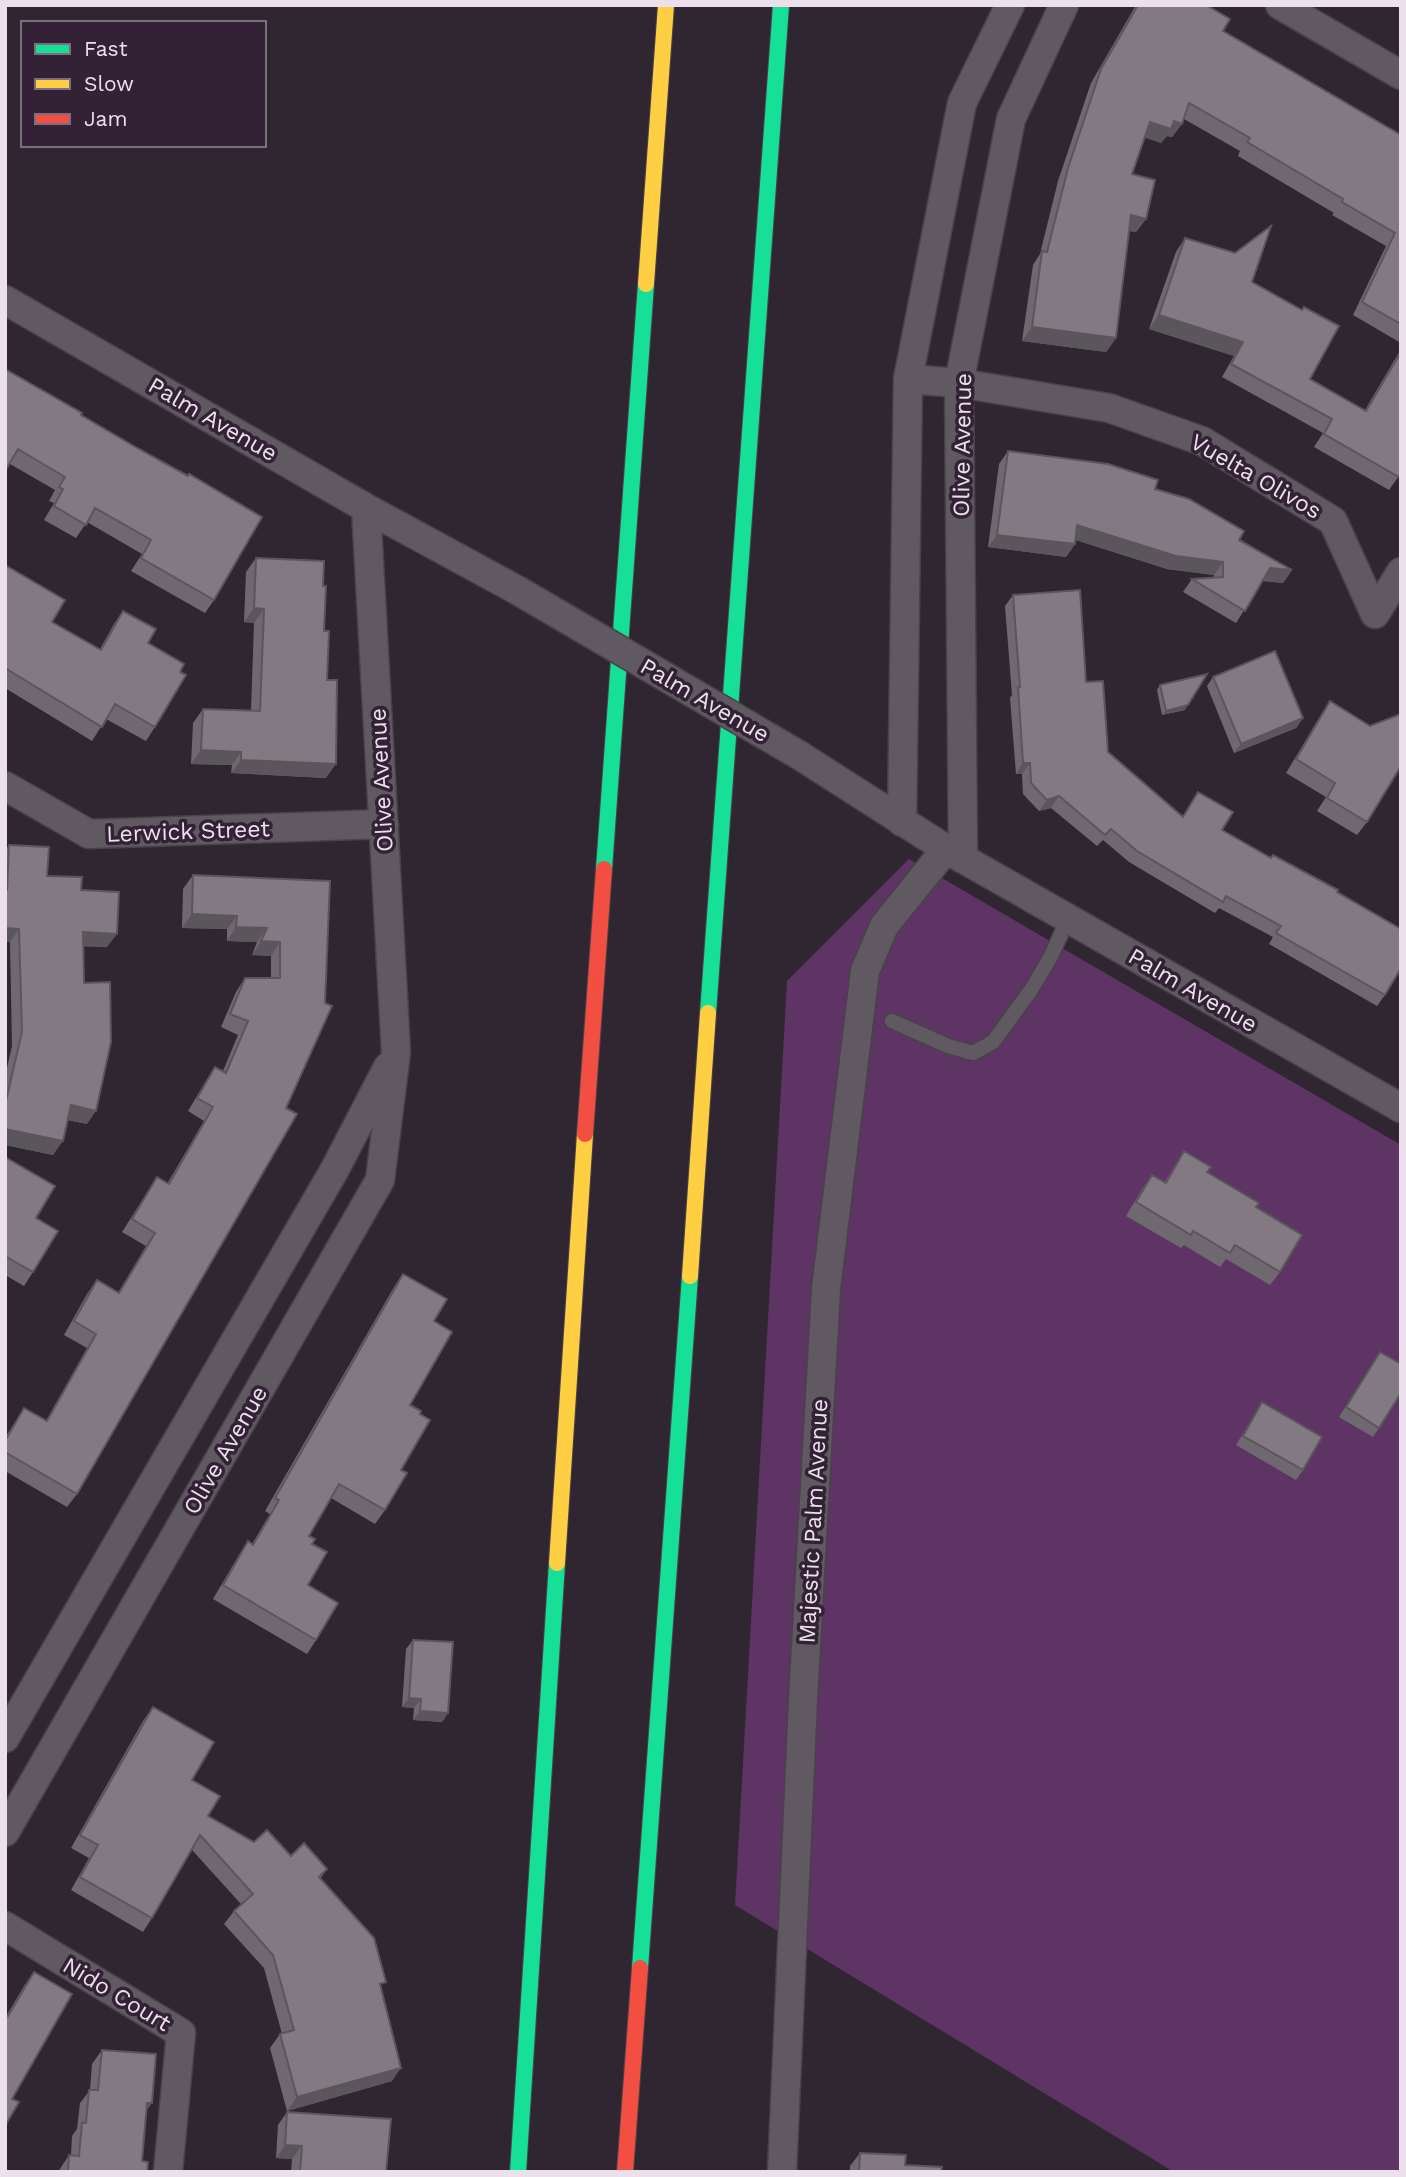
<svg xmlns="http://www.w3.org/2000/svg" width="1406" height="2177" viewBox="0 0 1406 2177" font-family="'Work Sans',sans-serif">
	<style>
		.green { fill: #5d3463 }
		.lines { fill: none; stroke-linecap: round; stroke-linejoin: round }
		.lane-casing { stroke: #4a424b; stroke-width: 17 }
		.street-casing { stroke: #4a424b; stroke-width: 31 }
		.fast-casing { stroke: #4a424b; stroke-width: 18 }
		.slow-casing { stroke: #4a424b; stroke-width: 18 }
		.jam-casing { stroke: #4a424b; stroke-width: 18 }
		.lane { stroke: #605962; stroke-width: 14 }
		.street { stroke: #605962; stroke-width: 28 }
		.fast { stroke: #16e098; stroke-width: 16 }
		.slow { stroke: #ffcf43; stroke-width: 16 }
		.jam { stroke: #f24e42; stroke-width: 16 }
		.street-bridge-casing { stroke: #4a424b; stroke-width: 31; stroke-linecap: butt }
		.street-bridge { stroke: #605962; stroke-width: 28 }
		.wall { fill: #706871 }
		.shaded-wall { fill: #5b555c }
		.building { fill: #827983; stroke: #5b555c; stroke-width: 2 }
		.labels { text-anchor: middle; stroke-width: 7; stroke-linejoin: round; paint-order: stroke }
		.street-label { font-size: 23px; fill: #ece0ed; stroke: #332236 }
	</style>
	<rect width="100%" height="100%" fill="#302632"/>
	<path class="green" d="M909 859 1401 1145V2172H1174L735 1905 787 981Z"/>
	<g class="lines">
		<defs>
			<path id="lane" d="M892 1021 948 1046 973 1053 993 1042 1031 990 1050 958 1068 919"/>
			<path id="street" d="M1280 5 1401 75
				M5 300 366 508 517 590
				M908 379 959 383 1109 408 1202 441 1333 521 1375 614 1401 572
				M799 755 946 849 1401 1108
				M5 786 89 834 384 824
				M902 822 908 379 962 103 1010 5
				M963 859 959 383 1011 119 1064 5
				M5 1738 335 1169 388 1067
				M5 1832 380 1180 396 1052 366 508
				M5 1926 181 2033 168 2172
				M782 2172 803 1700 826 1289 865 971 884 926 946 849"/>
			<path id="fast" d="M604 869 646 284
				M708 1013 781 5
				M640 1968 690 1276
				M518 2172 557 1563"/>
			<path id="slow" d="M646 284 666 5
				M690 1276 708 1013
				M557 1563 585 1134"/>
			<path id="jam" d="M585 1134 604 869
				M625 2172 640 1968"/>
		</defs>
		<use href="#lane" class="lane-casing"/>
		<use href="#street" class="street-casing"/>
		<use href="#fast" class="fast-casing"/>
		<use href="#slow" class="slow-casing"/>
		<use href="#jam" class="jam-casing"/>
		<use href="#lane" class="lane"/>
		<use href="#street" class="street"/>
		<use href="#fast" class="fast"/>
		<use href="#slow" class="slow"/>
		<use href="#jam" class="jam"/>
		<defs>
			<path id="street-bridge" d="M517 590 799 755"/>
		</defs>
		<use href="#street-bridge" class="street-bridge-casing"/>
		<use href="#street-bridge" class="street-bridge"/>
	</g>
	<path class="wall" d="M1136 5H1206L1223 31 1401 135V343L1353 315 1386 246 1332 215 1334 213 1238 156 1240 151 1184 119 1182 124 1172 137 1167 136 1161 143 1145 137 1132 174 1146 219 1136 232 1129 231 1116 338 1106 352 1022 341 1033 265 1040 254 1058 181 1091 83Z
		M1185 238 1252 282 1310 379 1365 410 1401 349V473L1389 490 1314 447 1323 433 1222 377 1234 356 1149 329 1176 252Z
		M5 369 81 415 214 600 205 613 131 571 142 554 87 522 76 538 44 520 54 503 49 501 55 490 10 464Z
		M1008 451 1155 489 1292 570 1283 583 1263 581 1236 623 1183 592 1192 579 1214 578V575L1167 569 1076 540 1075 544 1066 557 988 547 999 464Z
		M256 558 323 586 324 631 327 680 326 778 231 773 232 765 191 764 193 723 203 709 251 711 254 623 244 622 246 572Z
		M5 565 52 622 100 649 114 624 123 611 148 643 180 672 155 727 146 741 106 719 92 741 5 688Z
		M1013 595 1086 682 1108 752 1183 816 1198 792 1222 830 1271 858 1337 892 1385 995 1377 1006 1269 944 1273 937 1219 908 1215 913 1129 862 1103 840 1097 846 1051 808 1039 811 1023 794 1022 774H1016L1010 698 1012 695 1005 606Z
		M1213 677 1303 718 1296 728 1234 753 1207 686Z
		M1160 685 1185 710 1162 715 1157 690Z
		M1330 701 1370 726 1367 822 1357 835 1317 811 1326 797 1286 773 1321 715Z
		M9 845 47 876 81 890 107 947 83 946 87 1124 68 1120 53 1155 5 1145V1077L12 1046 10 942H5V851Z
		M193 875 330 881 77 1494 67 1507 5 1471V1438L24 1408 46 1421 87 1348 64 1335 87 1294 97 1280 118 1293 146 1246 122 1232 157 1177 167 1184 204 1121 188 1111 206 1081 215 1067 223 1071 238 1035 221 1027 236 992 245 978H271V956L252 955 257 942 227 941V929L182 928 183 889Z
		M1184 1151 1207 1172 1256 1207 1280 1272 1270 1285 1226 1259 1220 1267 1184 1245 1181 1248 1126 1216 1142 1189 1152 1175 1164 1183Z
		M5 1157 36 1218 33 1272 24 1286 5 1275Z
		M403 1274 434 1321 410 1405 401 1470 385 1510 375 1524 331 1498 309 1536 312 1544 308 1585 316 1640 307 1654 213 1599 239 1555 248 1541 252 1544 270 1514 265 1511 394 1287Z
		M1380 1352 1379 1428 1373 1437 1339 1417Z
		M1262 1402 1303 1470 1296 1480 1236 1445Z
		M413 1640 448 1713 442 1722 413 1720 414 1708 402 1707 406 1649Z
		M153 1707 192 1780 208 1816 254 1842 327 1869 320 1879 381 1989 392 2081 287 2111 270 2048 280 2034H282L264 1968 224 1924 234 1911 241 1904 192 1850 152 1918 143 1932 71 1890 89 1858 71 1848 143 1721Z
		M34 1972 12 2099 7 2015 24 1986Z
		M102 2050 146 2111 142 2161 147 2172H59L60 2169 69 2155H71L72 2136 77 2129 80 2103 90 2090 92 2064Z
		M287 2112 386 2172H291L292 2159 276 2158 278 2125Z
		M860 2153 905 2165 941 2172H850V2166Z"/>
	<path class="shaded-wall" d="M1174 121 1182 124 1172 137 1167 136 1161 143 1140 136 1150 122Z
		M1131 215 1146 219 1136 232 1121 229Z
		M1159 315 1243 342 1234 356 1149 329Z
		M1032 327 1116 338 1106 352 1022 341Z
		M1077 525 1223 562 1214 575 1167 569 1069 538Z
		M997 535 1075 544 1066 557 988 547Z
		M1270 568 1292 570 1283 583 1262 580Z
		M254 608 264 609 254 623 244 622Z
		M1188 705 1185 710 1162 715 1166 711Z
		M1303 718 1296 728 1234 753 1241 744Z
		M201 750 241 752 232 765 191 764Z
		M241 760 336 764 326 778 231 773Z
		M1023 763H1030L1022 774H1016Z
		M1059 796 1051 808 1039 811 1047 800Z
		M192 914 237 916 227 929 182 928Z
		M236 927 267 928 257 942 227 941Z
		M5 928 19 929 10 942H5Z
		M83 932 117 934 107 947 73 946Z
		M261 941 280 942 271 956 252 955Z
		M71 1105 96 1111 87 1124 62 1119Z
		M5 1129 63 1141 53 1155 5 1145Z
		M409 1698 421 1699 414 1708 402 1707Z
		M420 1711 448 1713 442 1722 413 1720Z
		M401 2068 392 2081 287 2111 297 2097Z
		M147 2103H152L142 2117Z
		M285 2145 302 2146 292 2159 276 2158Z"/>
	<path class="building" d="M1138 5H1206L1230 19 1223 31 1401 135V324L1362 302 1395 233 1342 202 1343 199 1247 142 1250 138 1189 103 1182 124 1174 121 1171 129 1150 122 1132 174 1155 180 1146 219 1131 215 1116 338 1032 327 1042 251 1047 252 1068 168 1101 69Z
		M1271 226 1252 282 1302 310 1304 307 1339 326 1310 379 1366 411 1401 352V473L1399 477 1324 434 1332 419 1231 364 1243 342 1159 315 1185 238 1235 253Z
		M5 369 82 413 81 415 139 449 188 476 189 474 262 517 214 600 141 558 151 540 95 508 86 525 54 506 63 489 59 487 65 477 18 449 5 471Z
		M1008 451 1108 464 1158 480 1155 489 1189 499 1244 531 1239 540 1292 570 1270 568 1245 611 1192 579 1223 577V562L1176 556 1077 525 1075 544 997 535Z
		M256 558 324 561 323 586H326L324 631H329L327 680H337L336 764 241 760V752L201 750 203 709 260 711 264 609 254 608Z
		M5 565 65 600 52 622 101 650 123 611 156 629 148 643 184 664 180 672 186 675 155 727 115 704 102 727 5 668Z
		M1080 590 1086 682 1103 681 1108 752 1183 817 1198 792 1233 812 1222 830 1271 858 1273 855 1338 890 1337 892 1401 929V968L1385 995 1276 933 1281 926 1226 896 1223 902 1137 851 1111 829 1105 835 1059 796 1047 800 1031 783 1030 763H1023L1018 687H1020L1013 595Z
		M1275 651 1303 718 1241 744 1213 677Z
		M1207 674 1188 705 1166 711 1160 685Z
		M1330 701 1370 726 1401 714V766L1367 822 1327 798 1335 783 1296 759Z
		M9 845 49 847 47 876 82 877 81 890 119 892 117 934 83 932 84 983 110 982 111 1042 96 1111 71 1105 63 1141 5 1129V1105L22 1032 19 929 5 928V890H7Z
		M193 875 330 881 325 1003 332 1006 286 1108 297 1114 77 1494 5 1452V1441L24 1408 47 1421 96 1334 74 1321 97 1280 119 1293 155 1233 132 1219 157 1177 169 1184 213 1107 197 1098 215 1067 226 1073 248 1021 230 1014 245 978H280V942L261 941 267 928 236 927 237 916 192 914Z
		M1184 1151 1211 1167 1207 1172 1259 1203 1256 1207 1302 1235 1280 1272 1235 1245 1230 1253 1193 1231 1191 1235 1136 1202 1152 1175 1166 1183Z
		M5 1157 55 1186 36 1218 58 1231 33 1272 5 1256Z
		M403 1274 447 1299 434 1321 452 1332 410 1405 421 1411 420 1414 430 1420 401 1470 407 1473 385 1510 339 1484 309 1536 315 1539 312 1544 327 1552 308 1585 338 1603 316 1640 223 1585 248 1541 253 1545 279 1500 275 1498Z
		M1380 1352 1401 1364V1393L1379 1428 1346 1407Z
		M1262 1402 1322 1437 1303 1470 1243 1436Z
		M413 1640 453 1642 448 1713 420 1711 421 1699 409 1698Z
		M153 1707 214 1742 192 1780 220 1796 208 1816 254 1842 267 1830 291 1856 304 1843 327 1869 319 1877 374 1938 386 1982 380 1984 401 2068 297 2097 280 2034 294 2030 273 1955 234 1911 253 1894 200 1835 152 1918 80 1877 98 1845 80 1835Z
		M34 1972 72 1994 12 2099 19 2102 5 2126V2014L8 2016Z
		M102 2050 156 2054 152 2103H147L142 2161 148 2162 147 2172H68L69 2155 79 2156 82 2123H86L89 2090H98Z
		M287 2112 391 2119 386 2172H300L302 2146 285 2145Z
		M860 2153 906 2155 905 2165 942 2167 941 2172H859Z"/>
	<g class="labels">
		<g class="street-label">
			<text transform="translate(213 419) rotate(30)" y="8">Palm Avenue</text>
			<text transform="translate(962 445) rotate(-89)" y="8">Olive Avenue</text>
			<text transform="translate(1256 476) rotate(30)" y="8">Vuelta Olivos</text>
			<text transform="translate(705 700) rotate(30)" y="8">Palm Avenue</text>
			<text transform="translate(381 780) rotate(-93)" y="8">Olive Avenue</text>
			<text transform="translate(188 831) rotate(-2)" y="8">Lerwick Street</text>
			<text transform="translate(1193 990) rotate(30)" y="8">Palm Avenue</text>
			<text transform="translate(225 1450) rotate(-60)" y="8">Olive Avenue</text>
			<text transform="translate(813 1521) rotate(-87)" y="8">Majestic Palm Avenue</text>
			<text transform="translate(117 1994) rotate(31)" y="8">Nido Court</text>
		</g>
	</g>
	<rect width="1406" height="2177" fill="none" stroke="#ece0ed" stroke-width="14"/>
	<rect x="21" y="21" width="245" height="126" fill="#332236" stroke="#7d6e7f" stroke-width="2"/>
	<rect x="35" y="44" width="35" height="10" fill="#16e098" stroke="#7d6e7f" stroke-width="2"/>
	<text x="84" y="56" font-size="21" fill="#ece0ed">Fast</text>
	<rect x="35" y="79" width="35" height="10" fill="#ffcf43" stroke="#7d6e7f" stroke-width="2"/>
	<text x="84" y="91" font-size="21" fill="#ece0ed">Slow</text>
	<rect x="35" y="114" width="35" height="10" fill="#f24e42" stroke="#7d6e7f" stroke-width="2"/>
	<text x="84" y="126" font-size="21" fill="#ece0ed">Jam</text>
</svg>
